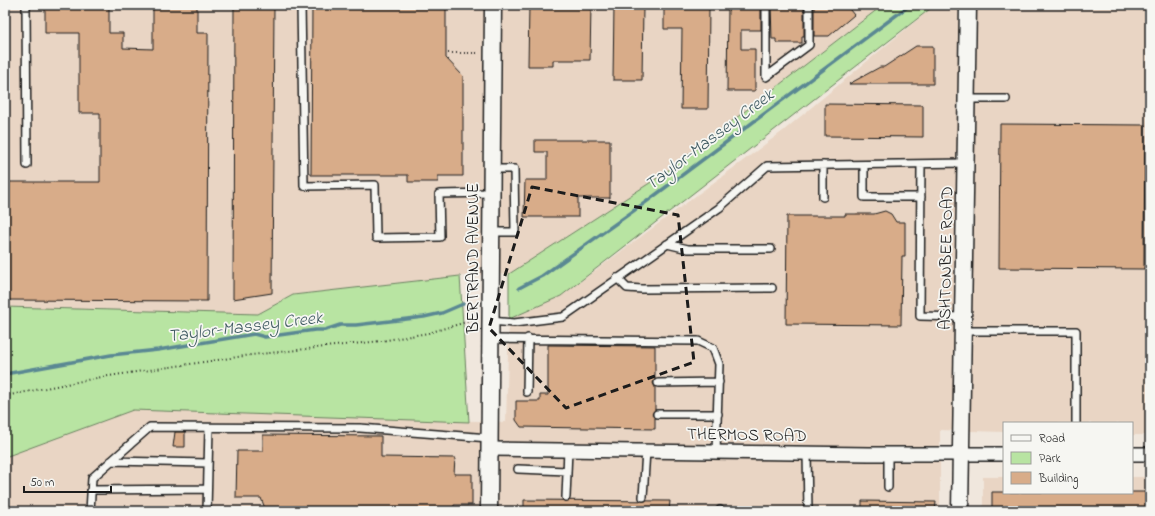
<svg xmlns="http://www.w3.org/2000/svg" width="1155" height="516" viewBox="0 0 1155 516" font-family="'Indie Flower',sans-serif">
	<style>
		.built { fill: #e9d5c4 }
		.green { fill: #b8e4a2; stroke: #6a805f }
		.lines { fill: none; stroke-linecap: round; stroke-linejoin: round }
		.stream { stroke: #5a8893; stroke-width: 3.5 }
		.building { fill: #d8ac89; stroke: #1c1c1c }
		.service-casing { stroke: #1c1c1c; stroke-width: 10 }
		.minor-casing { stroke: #1c1c1c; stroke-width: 16 }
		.tertiary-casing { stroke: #1c1c1c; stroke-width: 19 }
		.path { stroke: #1c1c1c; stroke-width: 2; stroke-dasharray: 1 3; stroke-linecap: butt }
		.service { stroke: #f6f6f2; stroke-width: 7 }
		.minor { stroke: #f6f6f2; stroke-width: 13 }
		.tertiary { stroke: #f6f6f2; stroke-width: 16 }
		.marked { fill: none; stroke: #1c1c1c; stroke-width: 3; stroke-dasharray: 8 5; stroke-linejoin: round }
		.labels { text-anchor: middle; stroke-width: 3.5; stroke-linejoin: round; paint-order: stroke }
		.street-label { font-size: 17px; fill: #1c1c1c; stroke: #f6f6f2 }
		.water-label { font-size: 18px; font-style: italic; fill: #405b62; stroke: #f6f6f2 }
	</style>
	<rect width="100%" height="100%" fill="#f0e7dd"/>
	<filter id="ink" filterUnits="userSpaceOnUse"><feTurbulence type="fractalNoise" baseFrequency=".025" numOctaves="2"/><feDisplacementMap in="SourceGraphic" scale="8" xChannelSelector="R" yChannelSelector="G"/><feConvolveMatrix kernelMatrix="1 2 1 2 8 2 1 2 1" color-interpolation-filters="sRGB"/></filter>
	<g filter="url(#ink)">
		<path class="built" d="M5 5H883L662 175 509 274 460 276 293 295 258 314 5 307Z
			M935 5H1150V435H1132V423H1004V432L940 430V511H7L5 504V457L133 410 506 422 509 319 561 296 783 131Z
			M983 477H1004V493H1132V477H1150V511H983Z"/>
		<path class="green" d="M883 5H935L561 296 509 319V274L662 175Z
			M460 276 469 422 133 410 5 457V307L258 314 293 295Z"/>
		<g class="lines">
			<path class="stream" d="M519 288 542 276 646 202 910 5
				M5 374 111 355 158 350 254 334 265 337 315 330H325L340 325H356L424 317 442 313 463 304"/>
		</g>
		<path class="building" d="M45 5H109V33H123V48L153 49V5H197V33H208L207 301 5 300V182H100V113H79V33H45Z
			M234 5H274L272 293 233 299Z
			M312 5H446V58L463 76V176H438V182H408V175H311Z
			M529 5H591L590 60H553V66H528Z
			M614 5H643L642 80H613Z
			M664 5H709L708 109H681L682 29H664Z
			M728 5H761V30H741V49H755V91H727Z
			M771 5H804V36H802V43H776V39H772Z
			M814 5H846L854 15 829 36H814Z
			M916 46H933V84H849L880 67H884Z
			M825 104 923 105V137L825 136Z
			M1000 124 1145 125 1144 269 999 268Z
			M535 140H610V198H578V217H524L525 180H547V152H535Z
			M885 211 891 214 896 222H905V256H902L901 325 786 324 787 216H845V214H874Z
			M548 345 655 346V379L653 383 655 387V410L652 414 655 418V429L521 427 516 420V401H540V395H548Z
			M175 432H185V447H173Z
			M263 435 381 436V457L455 458 454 474H472V505H454V511H266L261 498H236L237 451H263Z
			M992 492H1150V511H992Z
			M524 500 670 501 669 511H524Z
			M862 501 936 502 935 511H862Z"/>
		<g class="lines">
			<defs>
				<path id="service" d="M26 5 27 165
					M301 5 304 186 375 185 376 238 440 237 439 194 491 193
					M766 5V77L809 45V5
					M966 99H1006
					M921 164 920 316 963 317
					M823 165V197
					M864 165V197H921
					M491 232H515L514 169H491
					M667 244 688 249H771
					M617 278 627 288 642 289 772 288
					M490 321 514 323 563 317 719 208 767 166 965 163
					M963 331H1076V423
					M490 339 698 341 713 348 719 364 716 452
					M658 383 719 382
					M527 392 528 338
					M657 414H718
					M807 453 808 511
					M888 453V487
					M111 461 208 463
					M518 469 567 471
					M91 490 207 489
					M566 497 568 450
					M643 497 646 451
					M720 510V511
					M90 511 92 478 150 427 360 428 489 438
					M207 511 209 428"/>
				<path id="minor" d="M489 449 869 454H1004
					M1132 454H1150"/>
				<path id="tertiary" d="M489 511 493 5
					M960 511 968 5"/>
			</defs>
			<use href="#service" class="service-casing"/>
			<use href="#minor" class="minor-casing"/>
			<use href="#tertiary" class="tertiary-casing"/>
			<path class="path" d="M448 53H479
				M5 396 102 377 251 355 381 341 428 333 477 319"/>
			<use href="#service" class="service"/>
			<use href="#minor" class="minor"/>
			<use href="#tertiary" class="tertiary"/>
		</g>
	</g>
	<path class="marked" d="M532 187 678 215 694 362 566 408 489 328Z"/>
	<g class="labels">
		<g class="street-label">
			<text transform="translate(472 258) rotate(-90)" y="6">BERTRAND AVENUE</text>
			<text transform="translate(945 258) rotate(-89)" y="6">ASHTONBEE ROAD</text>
			<text transform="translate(747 434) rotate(1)" y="6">THERMOS ROAD</text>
		</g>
		<g class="water-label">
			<text transform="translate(709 139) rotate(-37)" y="6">Taylor-Massey Creek</text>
			<text transform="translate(245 326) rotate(-7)" y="6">Taylor-Massey Creek</text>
		</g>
	</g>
	<rect width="1155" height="516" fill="none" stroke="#f6f6f2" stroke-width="20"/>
	<rect x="10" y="10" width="1135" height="496" fill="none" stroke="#1c1c1c" stroke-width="1.5" filter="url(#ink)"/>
	<rect x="1003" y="422" width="130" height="72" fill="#f6f6f2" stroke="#9f9f9c"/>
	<rect x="1011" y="435" width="20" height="6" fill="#f6f6f2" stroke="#9f9f9c"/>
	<text x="1039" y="442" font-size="12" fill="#1c1c1c">Road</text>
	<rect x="1011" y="452" width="20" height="12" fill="#b8e4a2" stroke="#9f9f9c"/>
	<text x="1039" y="462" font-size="12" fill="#1c1c1c">Park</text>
	<rect x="1011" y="472" width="20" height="12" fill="#d8ac89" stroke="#9f9f9c"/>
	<text x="1039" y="482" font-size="12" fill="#1c1c1c">Building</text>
	<path d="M24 486v6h87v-6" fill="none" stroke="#1c1c1c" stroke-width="2"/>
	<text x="30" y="486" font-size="12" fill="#1c1c1c" stroke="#f6f6f2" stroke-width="3" paint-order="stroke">50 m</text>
</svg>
